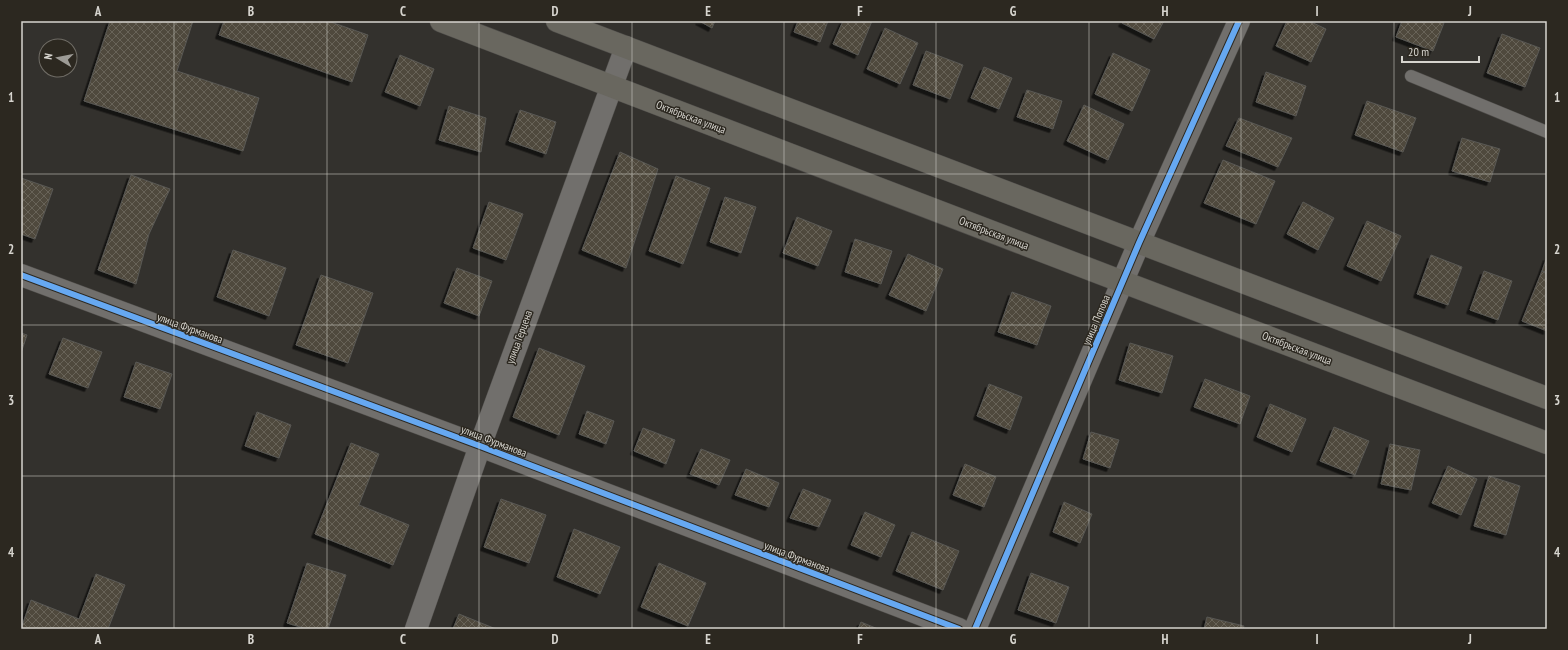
<svg xmlns="http://www.w3.org/2000/svg" width="1568" height="650" viewBox="0 0 1568 650" font-family="'PT Sans Narrow',sans-serif">
	<style>
		.building { fill: url(#building-cross-hatch); stroke: #595854; filter: url(#shadow) }
		.lines { fill: none; stroke-linecap: round; stroke-linejoin: round }
		.service-casing { stroke: #4f4d4a; stroke-width: 13 }
		.minor-casing { stroke: #4f4d4a; stroke-width: 23 }
		.tertiary-casing { stroke: #4f4d4a; stroke-width: 23 }
		.primary-casing { stroke: #4f4d4a; stroke-width: 23 }
		.service { stroke: #716f6c; stroke-width: 12 }
		.minor { stroke: #716f6c; stroke-width: 22 }
		.tertiary { stroke: #716f6c; stroke-width: 22 }
		.primary { stroke: #69675f; stroke-width: 22 }
		.cycleway-casing { stroke: #2c2820; stroke-width: 8 }
		.cycleway { stroke: #66a8f1; stroke-width: 6 }
		.grid { fill: none; stroke: #d6d4ce; stroke-width: 1; stroke-opacity: 0.55 }
		.labels { text-anchor: middle; stroke-width: 3; stroke-linejoin: round; paint-order: stroke }
		.street-label { font-size: 11px; fill: #d6d4ce; stroke: #2c2820 }
		.neatline { fill: none; stroke: #d6d4ce; stroke-width: 1.5 }
		.grid-label { font-size: 13px; text-anchor: middle; font-weight: bold; fill: #d6d4ce }
	</style>
	<defs>
		<pattern id="building-cross-hatch" width="8" height="8" patternUnits="userSpaceOnUse"><rect width="8" height="8" fill="#4f4a3e"/><path d="M0 0l8 8M0 8l8-8" fill="none" stroke="#686359"/></pattern>
		<filter id="shadow"><feDropShadow dx="-3.5" dy="3.5" stdDeviation="0" flood-color="#0009"/></filter>
	</defs>
	<rect width="100%" height="100%" fill="#33312d"/>
	<path class="building" d="M110 21H193L177 71 259 98 243 151 84 101Z
		M224 21H328L368 35 352 82 219 35Z
		M699 21H715L712 28Z
		M798 21H828L820 42 794 32Z
		M843 21H872L858 55 833 44Z
		M1123 21H1164L1154 39 1122 23Z
		M1287 21H1309L1326 29 1311 62 1276 46Z
		M1402 21H1438L1444 23 1433 51 1396 37Z
		M885 28 918 43 900 84 867 69Z
		M1502 34 1540 48 1525 87 1487 73Z
		M926 51 963 65 950 99 913 85Z
		M1113 53 1150 70 1132 111 1095 94Z
		M400 55 434 69 420 106 385 92Z
		M984 67 1012 78 999 109 971 98Z
		M1266 72 1306 86 1296 116 1256 102Z
		M1027 90 1062 101 1053 129 1017 117Z
		M1367 101 1416 118 1403 152 1355 135Z
		M1084 105 1124 124 1108 160 1067 141Z
		M449 106 486 118 481 152 439 140Z
		M520 110 556 122 546 154 509 141Z
		M1239 118 1292 138 1278 167 1226 146Z
		M1462 138 1500 149 1490 182 1452 171Z
		M620 152 658 169 626 268 582 250Z
		M1223 160 1275 181 1256 224 1204 203Z
		M131 175 170 189 149 234 136 284 98 270Z
		M676 176 710 188 683 264 649 251Z
		M21 178 53 189 35 239 21 234Z
		M725 197 756 207 741 253 710 242Z
		M489 202 523 214 506 260 473 248Z
		M1303 202 1334 218 1318 250 1287 234Z
		M797 217 832 231 818 266 783 253Z
		M1367 221 1401 236 1381 281 1347 266Z
		M855 239 892 251 881 284 845 272Z
		M233 250 286 268 269 316 217 297Z
		M908 254 943 269 926 311 889 295Z
		M1431 255 1462 267 1448 305 1417 294Z
		M1547 257V273L1542 271Z
		M457 268 492 281 479 316 444 303Z
		M1484 271 1512 281 1498 320 1470 310Z
		M1542 271 1547 273V331L1522 321Z
		M321 275 373 293 348 363 296 345Z
		M1012 292 1051 306 1037 345 998 332Z
		M21 333 27 335 21 353Z
		M63 338 102 352 88 388 49 374Z
		M1130 343 1173 356 1162 393 1119 380Z
		M539 348 585 366 559 435 513 417Z
		M136 362 172 374 160 409 124 397Z
		M1205 379 1250 396 1240 424 1194 407Z
		M989 384 1022 397 1010 430 977 416Z
		M1270 404 1306 419 1292 452 1257 437Z
		M587 411 614 421 606 444 579 434Z
		M257 412 291 425 279 458 245 446Z
		M1334 427 1369 441 1355 475 1320 461Z
		M643 428 675 440 666 464 634 451Z
		M1091 432 1119 440 1110 468 1083 459Z
		M351 443 379 454 359 505 409 525 393 565 315 534Z
		M1390 444 1420 450 1411 490 1381 484Z
		M701 449 730 460 719 485 690 474Z
		M965 464 996 477 984 507 953 495Z
		M1448 466 1477 479 1461 515 1432 503Z
		M746 469 779 483 769 507 735 495Z
		M1489 476 1520 486 1506 535 1474 526Z
		M803 489 831 500 819 527 790 518Z
		M501 499 546 515 529 563 484 547Z
		M1064 502 1092 514 1080 543 1053 532Z
		M865 512 895 525 881 557 851 545Z
		M574 529 620 547 600 594 557 577Z
		M912 532 959 551 943 590 896 571Z
		M307 563 346 575 328 629H307L287 623Z
		M659 563 706 583 688 626 641 607Z
		M1031 573 1069 587 1056 623 1018 610Z
		M96 574 125 585 108 629H21L31 600 79 619Z
		M459 614 496 629H453Z
		M1207 617 1244 626 1243 629H1204Z
		M861 622 878 629H858Z"/>
	<g class="lines">
		<defs>
			<path id="service" d="M1411 76 1547 132"/>
			<path id="minor" d="M21 275 480 446 959 629
				M975 629 1139 243 1239 21"/>
			<path id="tertiary" d="M416 629 480 446 626 47"/>
			<path id="primary" d="M441 21 1123 282 1547 443
				M557 21 1547 398"/>
		</defs>
		<use href="#service" class="service-casing"/>
		<use href="#minor" class="minor-casing"/>
		<use href="#tertiary" class="tertiary-casing"/>
		<use href="#primary" class="primary-casing"/>
		<use href="#service" class="service"/>
		<use href="#minor" class="minor"/>
		<use href="#tertiary" class="tertiary"/>
		<use href="#primary" class="primary"/>
		<defs>
			<path id="cycleway" d="M21 275 480 446 959 629
				M975 629 1139 243 1239 21"/>
		</defs>
		<use href="#cycleway" class="cycleway-casing"/>
		<use href="#cycleway" class="cycleway"/>
	</g>
	<path class="grid" d="M174 21V629M327 21V629M479 21V629M632 21V629M784 21V629M936 21V629M1089 21V629M1241 21V629M1394 21V629M21 174H1547M21 325H1547M21 476H1547"/>
	<g class="labels">
		<g class="street-label">
			<text transform="translate(691 117) rotate(21)" y="4">Октябрьская улица</text>
			<text transform="translate(994 233) rotate(21)" y="4">Октябрьская улица</text>
			<text transform="translate(1096 320) rotate(-67)" y="4">улица Попова</text>
			<text transform="translate(190 328) rotate(20)" y="4">улица Фурманова</text>
			<text transform="translate(519 337) rotate(-70)" y="4">улица Герцена</text>
			<text transform="translate(1297 348) rotate(21)" y="4">Октябрьская улица</text>
			<text transform="translate(494 441) rotate(21)" y="4">улица Фурманова</text>
			<text transform="translate(797 557) rotate(21)" y="4">улица Фурманова</text>
		</g>
	</g>
	<rect width="1568" height="650" fill="none" stroke="#2c2820" stroke-width="44"/>
	<g transform="translate(58 58) rotate(280)"><circle r="19" fill="#2c2820" stroke="#706d66"/>
	<path d="M0-3L7 15L0 10L-7 15Z" fill="#9d9b96"/>
	<text y="-6" font-size="11" font-weight="bold" text-anchor="middle" fill="#d6d4ce">N</text>
	</g>
	<path d="M1402 56v6h77v-6" fill="none" stroke="#d6d4ce" stroke-width="2"/>
	<text x="1408" y="56" font-size="12" fill="#d6d4ce" stroke="#2c2820" stroke-width="3" paint-order="stroke">20 m</text>
	<rect x="22" y="22" width="1524" height="606" class="neatline"/>
	<g class="grid-label">
		<text x="98" y="16">A</text>
		<text x="251" y="16">B</text>
		<text x="403" y="16">C</text>
		<text x="555" y="16">D</text>
		<text x="708" y="16">E</text>
		<text x="860" y="16">F</text>
		<text x="1013" y="16">G</text>
		<text x="1165" y="16">H</text>
		<text x="1317" y="16">I</text>
		<text x="1470" y="16">J</text>
		<text x="11" y="102">1</text>
		<text x="1557" y="102">1</text>
		<text x="11" y="254">2</text>
		<text x="1557" y="254">2</text>
		<text x="11" y="405">3</text>
		<text x="1557" y="405">3</text>
		<text x="11" y="557">4</text>
		<text x="1557" y="557">4</text>
		<text x="98" y="644">A</text>
		<text x="251" y="644">B</text>
		<text x="403" y="644">C</text>
		<text x="555" y="644">D</text>
		<text x="708" y="644">E</text>
		<text x="860" y="644">F</text>
		<text x="1013" y="644">G</text>
		<text x="1165" y="644">H</text>
		<text x="1317" y="644">I</text>
		<text x="1470" y="644">J</text>
	</g>
</svg>
